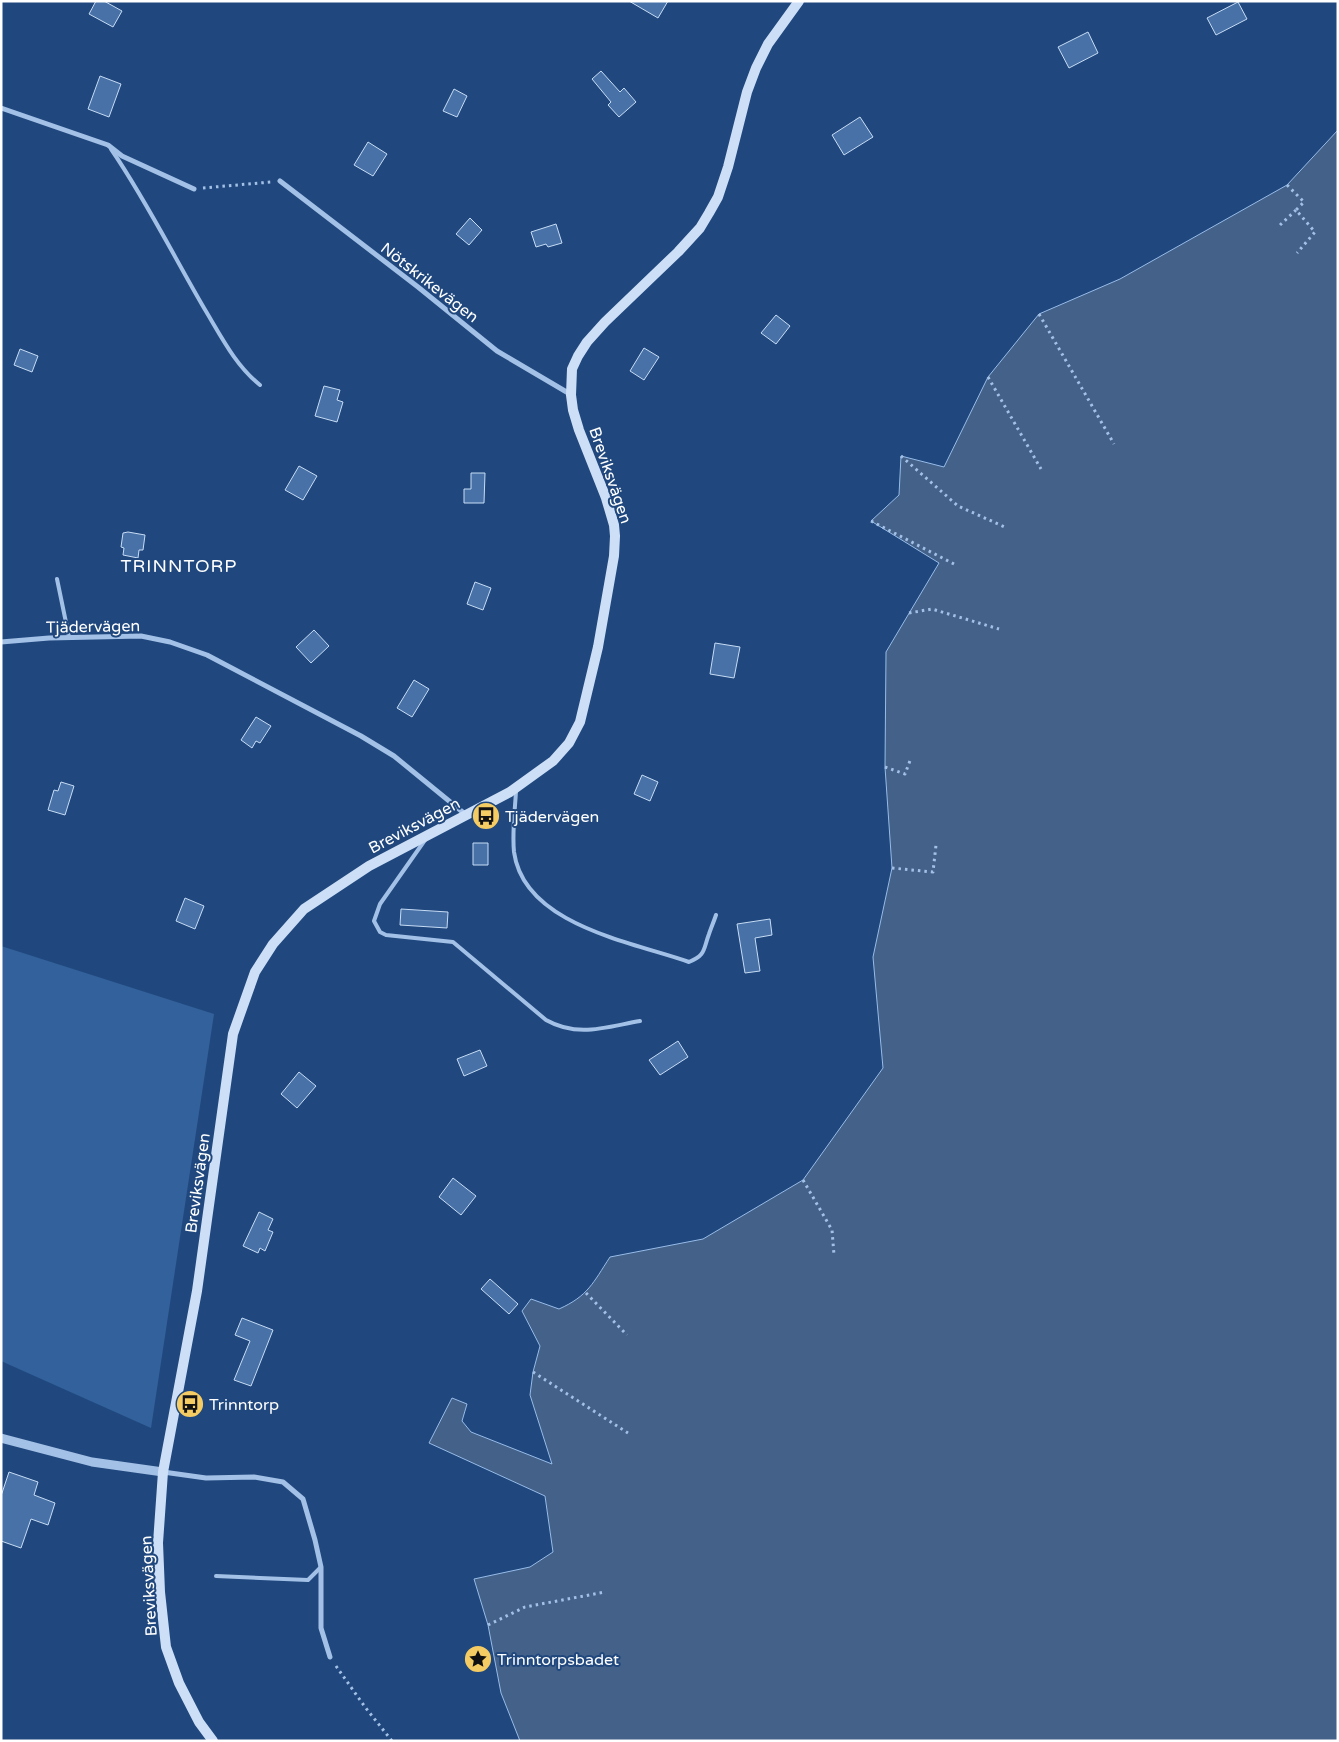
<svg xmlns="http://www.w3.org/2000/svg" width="1339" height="1742" viewBox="0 0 1339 1742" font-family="'Varela Round',sans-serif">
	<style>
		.green { fill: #32619c }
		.water { fill: #436189; stroke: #97bce9 }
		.building { fill: #4872a7; stroke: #c7dcf5 }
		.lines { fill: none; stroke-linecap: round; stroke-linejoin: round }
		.path { stroke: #a3c1e7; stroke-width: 3; stroke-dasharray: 2.5 4; stroke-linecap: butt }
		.service { stroke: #a3c1e7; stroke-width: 4 }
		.minor { stroke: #a3c1e7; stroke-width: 5 }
		.tertiary { stroke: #a3c1e7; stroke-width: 9 }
		.secondary { stroke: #cddff6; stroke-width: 10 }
		.labels { text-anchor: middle; stroke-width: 4; stroke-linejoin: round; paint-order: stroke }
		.street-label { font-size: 16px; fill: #fff; stroke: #20487e }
		.poi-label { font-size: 16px; fill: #fff; stroke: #20487e; text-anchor: start }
		.neighbourhood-label { font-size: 18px; letter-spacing: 1px; fill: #fff; stroke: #20487e }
	</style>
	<rect width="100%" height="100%" fill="#20487e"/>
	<path class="green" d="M1 946 214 1014 151 1428 1 1361Z"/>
	<path class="water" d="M1338 130V1741H520L501 1693 488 1625 474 1579 530 1567 553 1552 545 1496 429 1443 452 1398 467 1404 462 1421 471 1432 552 1464 530 1395 533 1372 540 1346 522 1311 531 1299 559 1309C588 1296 593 1283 610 1257L703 1239 803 1180 883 1068 873 957 892 868 885 767 886 652 939 563 871 521 899 495 901 456 944 467 988 377 1039 314 1120 279 1287 185Z"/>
	<path class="building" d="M96 1H104L122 11 113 27 89 14Z
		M629 1H668L658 18Z
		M1238 2 1247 19 1216 35 1207 18Z
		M1088 32 1098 53 1069 68 1058 47Z
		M601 71 620 92 624 88 636 102 619 117 608 105 611 102 592 79Z
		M100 76 121 84 109 117 88 109Z
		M454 89 467 96 457 117 443 111Z
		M860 117 873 137 844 155 832 135Z
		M368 142 387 154 373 176 354 165Z
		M470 218 482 230 469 245 456 234Z
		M556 224 562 243 548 247 546 244 536 247 531 232Z
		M776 315 790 326 776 344 761 333Z
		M644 348 659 357 644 380 630 371Z
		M20 349 38 356 32 372 14 365Z
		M324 386 340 390 337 400 343 402 337 422 315 416Z
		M299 466 317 476 303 500 285 490Z
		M471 473H485L484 503H464V489H471Z
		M128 532 145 535 143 550H139L138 558 123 555 124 548 121 547 123 533Z
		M475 582 491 588 483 610 467 604Z
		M314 630 329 646 311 663 296 647Z
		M715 643 740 647 734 678 710 674Z
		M414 680 429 689 412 717 397 708Z
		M256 717 271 726 260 743 256 741 252 748 241 740Z
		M642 775 658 782 650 801 634 794Z
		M61 782 74 786 65 815 48 810 54 790 58 791Z
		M473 843H488V865H473Z
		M185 898 204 906 195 929 176 921Z
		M401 909 448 912 447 928 400 925Z
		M770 919 772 935 755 938 760 971 745 973 737 924Z
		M678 1041 688 1057 660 1075 649 1060Z
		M480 1050 487 1066 464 1076 457 1059Z
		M299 1072 316 1086 297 1108 281 1094Z
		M453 1178 476 1196 461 1215 439 1197Z
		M259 1212 273 1219 268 1230 273 1232 265 1251 260 1248 258 1253 243 1246Z
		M490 1279 518 1304 509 1314 481 1289Z
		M242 1318 273 1330 251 1386 234 1380 250 1341 235 1335Z
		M9 1472 38 1482 34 1495 55 1503 48 1525 31 1519 21 1548 1 1541V1496Z"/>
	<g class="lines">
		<path class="path" d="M1287 185 1304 202 1296 210 1315 232 1297 253
			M203 188 271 182
			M1280 225 1296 210
			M1039 314 1114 444
			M988 377 1041 469
			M901 456 958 506 1007 528
			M871 521 954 564
			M909 613 932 609 999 629
			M885 767 905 774 911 758
			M892 868 933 872 936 845
			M803 1180 832 1230 834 1255
			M586 1293 627 1335
			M533 1372 628 1433
			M488 1625 525 1607 605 1592
			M336 1666 365 1707 392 1741"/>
		<path class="service" d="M111 149C146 200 173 255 204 308 221 336 235 365 260 385
			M57 579 69 637
			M516 791C515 810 512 832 514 852 524 925 632 942 689 962 706 955 703 950 709 934 711 928 714 921 716 915
			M425 840 380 904 374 921 380 932 386 935 453 942 546 1020C578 1038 606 1027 640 1021
			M216 1576 308 1580 321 1567"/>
		<path class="minor" d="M1 108 108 145 122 156 194 189
			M280 181 418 287 497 351 570 394
			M1 642 49 638 141 636 170 642 207 655 361 736 394 756 465 814
			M163 1472 206 1478 254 1477 283 1482 303 1499 315 1540 321 1567V1628L330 1657"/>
		<path class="tertiary" d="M1 1438 92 1462 163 1472"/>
		<path class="secondary" d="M213 1741 199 1722 179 1683 166 1647 160 1592 158 1543 163 1472 197 1291 233 1034 255 972 273 944 304 909 369 866 510 792 553 761 569 743 580 722 598 647 614 556 615 536 614 525 606 498 579 430 573 410 571 395 572 369 578 356 587 342 605 322 678 252 700 228 709 213 718 197 728 167 747 92 756 68 768 44 799 1"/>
	</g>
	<defs>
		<symbol id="bus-disc" viewBox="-11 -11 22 22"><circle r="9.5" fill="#f5cc63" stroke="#20487e"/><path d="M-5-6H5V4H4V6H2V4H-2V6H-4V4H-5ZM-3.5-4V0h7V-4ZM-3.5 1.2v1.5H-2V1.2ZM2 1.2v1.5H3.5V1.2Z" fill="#111"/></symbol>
		<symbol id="sight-disc" viewBox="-11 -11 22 22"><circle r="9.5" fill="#f5cc63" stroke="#20487e"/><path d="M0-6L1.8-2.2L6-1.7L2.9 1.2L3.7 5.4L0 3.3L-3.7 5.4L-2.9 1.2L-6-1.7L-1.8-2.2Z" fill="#111"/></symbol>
	</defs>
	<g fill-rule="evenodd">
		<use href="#bus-disc" x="470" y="800" width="32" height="32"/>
		<use href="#bus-disc" x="174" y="1388" width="32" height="32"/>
		<use href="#sight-disc" x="462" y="1643" width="32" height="32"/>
	</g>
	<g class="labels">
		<g class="street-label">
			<text transform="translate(430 282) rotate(38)" y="6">Nötskrikevägen</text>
			<text transform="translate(611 475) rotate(71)" y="6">Breviksvägen</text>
			<text transform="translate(93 626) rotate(-1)" y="6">Tjädervägen</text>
			<text transform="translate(414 825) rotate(-28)" y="6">Breviksvägen</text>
			<text transform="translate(197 1183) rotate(-82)" y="6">Breviksvägen</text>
			<text transform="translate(148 1586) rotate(-93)" y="6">Breviksvägen</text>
		</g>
		<g class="poi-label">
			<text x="505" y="822">Tjädervägen</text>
			<text x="209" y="1410">Trinntorp</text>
			<text x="497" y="1665">Trinntorpsbadet</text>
		</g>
		<g class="neighbourhood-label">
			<text x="179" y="572">TRINNTORP</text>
		</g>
	</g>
	<rect width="1339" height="1742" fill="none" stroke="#ffffff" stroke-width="5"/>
</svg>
